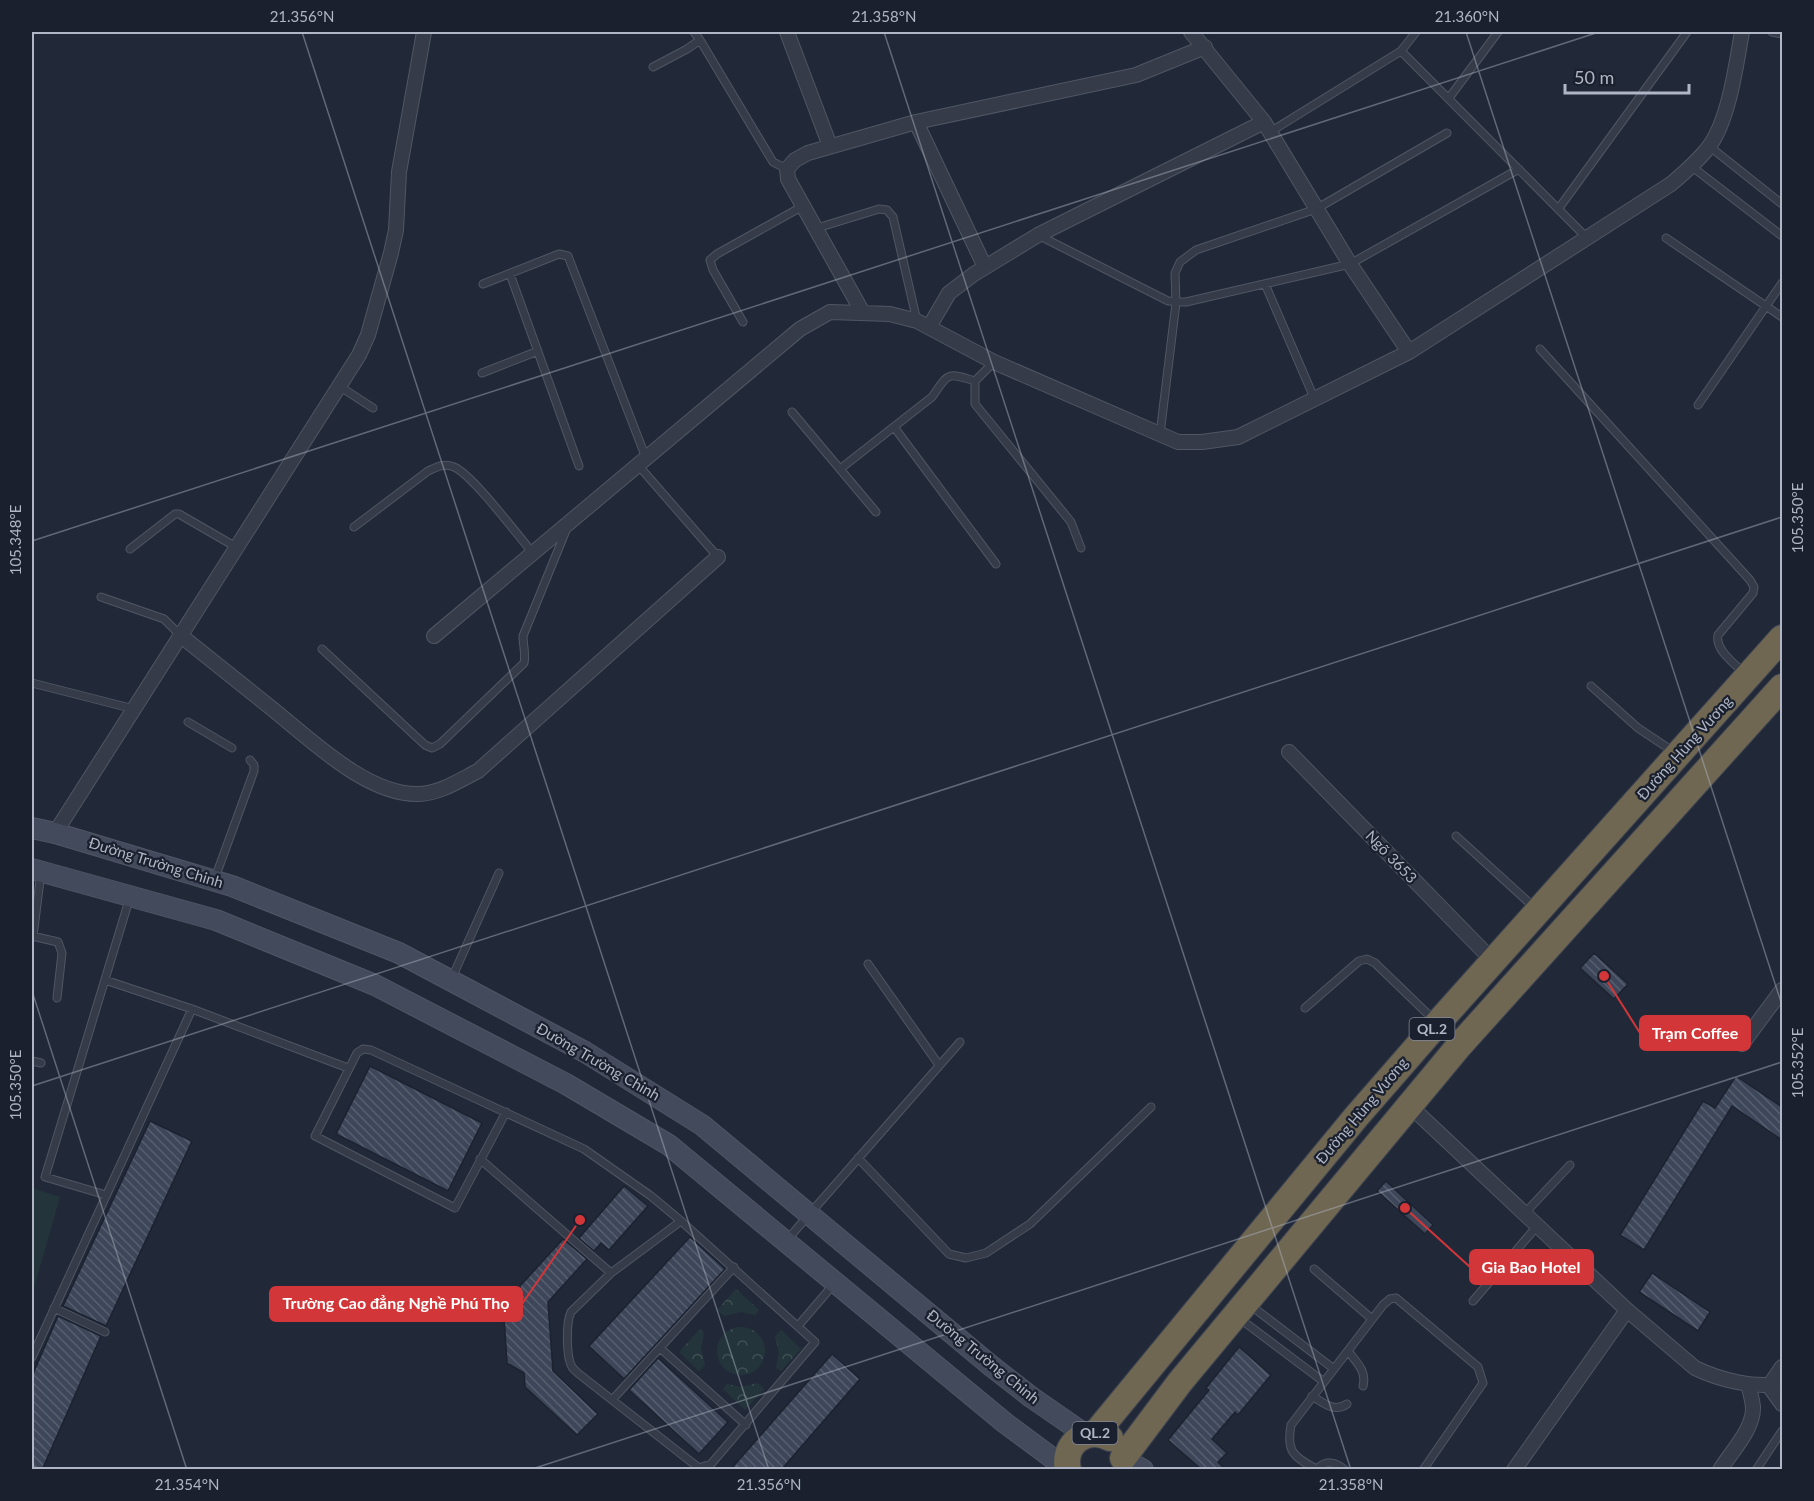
<svg xmlns="http://www.w3.org/2000/svg" width="1814" height="1501" viewBox="0 0 1814 1501" font-family="Lato,sans-serif">
	<style>
		.forest { fill: url(#forest-crowns) }
		.pitch { fill: #23353a }
		.building { fill: url(#building-back-hatch); stroke: #1c2230; stroke-width: 1.5 }
		.lines { fill: none; stroke-linecap: round; stroke-linejoin: round }
		.lane-casing { stroke: #505664; stroke-width: 9 }
		.street-casing { stroke: #505664; stroke-width: 16 }
		.secondary-casing { stroke: #505664; stroke-width: 22 }
		.highway-casing { stroke: #3d4351; stroke-width: 28 }
		.lane { stroke: #353b49; stroke-width: 7 }
		.street { stroke: #353b49; stroke-width: 14 }
		.secondary { stroke: #434a5c; stroke-width: 20 }
		.highway { stroke: #6f6752; stroke-width: 26 }
		.ticks { fill: none; stroke: #b0b6c5; stroke-width: 1.5; stroke-opacity: 0.45 }
		.labels { text-anchor: middle; stroke-width: 4.5; stroke-linejoin: round; paint-order: stroke }
		.shield { fill: #1a202e; stroke: #838998; stroke-width: 1.5 }
		.shield-label { font-size: 14px; font-weight: bold; fill: #b0b6c5 }
		.street-label { font-size: 15px; fill: #b0b6c5; stroke: #1a202e }
		.leader { fill: none; stroke: #d23638; stroke-width: 2 }
		.callout-dot { fill: #d23638; stroke: #1a202e; stroke-width: 2 }
		.callout { fill: #d23638; stroke: #d23638; stroke-width: 2 }
		.callout-label { font-size: 16px; text-anchor: middle; font-weight: bold; fill: #fff }
		.neatline { fill: none; stroke: #b0b6c5; stroke-width: 2 }
		.ticks-label { font-size: 15px; text-anchor: middle; fill: #b0b6c5 }
	</style>
	<defs>
		<pattern id="forest-crowns" width="20" height="18" patternUnits="userSpaceOnUse" patternTransform="scale(1.5)"><rect width="20" height="18" fill="#23353a"/><path d="M2 6a3 3 0 1 1 6 0M12 15a3 3 0 1 1 6 0" fill="none" stroke="#405055"/></pattern>
		<pattern id="building-back-hatch" width="6" height="6" patternUnits="userSpaceOnUse" patternTransform="scale(1.5)"><rect width="6" height="6" fill="#3d4759"/><path d="M-1 5l2 2M0 0l6 6M5-1l2 2" fill="none" stroke="#565f6f"/></pattern>
	</defs>
	<rect width="100%" height="100%" fill="#212939"/>
	<path class="forest" d="M736 1289 759 1310 755 1315 741 1312 724 1316 717 1310Z
		M717 1351a24 24 0 1 1 48 0a24 24 0 1 1-48 0Z
		M700 1329 704 1334 701 1348 705 1365 699 1371 679 1352Z
		M781 1330 801 1349 781 1371 776 1367 779 1353 775 1336Z
		M758 1383 764 1389 745 1410 723 1389 727 1384 741 1387Z"/>
	<path class="pitch" d="M32 1188 60 1197 32 1295Z"/>
	<path class="building" d="M1594 953 1628 984 1614 999 1580 968Z
		M370 1066 482 1123 448 1191 336 1134Z
		M1736 1076 1782 1107V1140L1732 1106 1644 1250 1620 1235 1703 1101 1715 1108Z
		M150 1121 192 1141 106 1326 63 1306Z
		M1386 1181 1433 1225 1425 1234 1377 1191Z
		M624 1186 648 1206 609 1250 601 1243 594 1251 579 1238Z
		M690 1237 725 1269 624 1379 589 1346Z
		M563 1239 587 1259 548 1302 553 1371 598 1414 577 1435 525 1387 524 1373 507 1363 504 1317 521 1302 520 1286Z
		M1652 1273 1710 1312 1698 1331 1639 1292Z
		M58 1316 101 1336 42 1470H32V1376Z
		M1239 1347 1271 1375 1238 1415 1235 1412 1212 1439 1227 1453 1218 1462 1226 1470H1202L1168 1440 1209 1390 1206 1388Z
		M832 1354 860 1379 781 1470H730Z
		M658 1358 728 1422 699 1454 629 1390Z"/>
	<g class="lines">
		<defs>
			<path id="lane" d="M1772 32 1782 34
				M700 40 770 157 773 162 787 169
				M1401 51 1587 238
				M653 67 687 49 700 40 694 32
				M1449 98 1498 32
				M1270 132 1401 51 1416 32
				M1709 146 1782 204
				M1691 166 1782 236
				M1559 208 1687 32
				M814 229 879 209 887 210 893 217 917 321
				M1040 236 1168 301 1186 302 1350 264 1519 169
				M1666 238 1782 317
				M510 274 579 466
				M483 284 559 254 568 256 646 458
				M1265 284 1315 400
				M743 322 713 270 710 260 717 254 803 206
				M1540 349 1750 580 1754 587 1753 593 1718 635C1715 650 1734 663 1744 673
				M994 362 975 381V404L1071 522 1081 548
				M482 373 538 351
				M339 386 373 408
				M1698 405 1782 283
				M792 412 876 512
				M894 427 996 564
				M1160 434 1176 303 1175 273 1180 262 1196 250 1316 209 1447 133
				M638 465 718 557
				M840 469 932 397C949 373 946 372 975 381
				M354 527 428 471C437 467 443 463 454 467 472 474 518 536 533 553
				M130 549 175 514H179L236 547
				M101 597 164 619 180 635
				M322 649 425 745 432 748 440 744 524 663C526 654 523 645 523 636L567 528
				M32 683 134 709
				M1591 686 1638 728 1674 752
				M188 722 232 748
				M1456 836 1535 908
				M215 878 254 771V765L250 760
				M32 936 58 942 62 953 57 998
				M33 936 41 873
				M868 964 939 1065
				M105 980 192 1009 348 1068
				M451 980 499 873
				M1305 1008 1359 961 1367 959 1375 963 1434 1020
				M32 1061 41 1063
				M506 1112 455 1208 315 1136 357 1053 363 1049 371 1050 584 1149 651 1196 681 1221 815 1342 711 1464 699 1468 579 1374C577 1372 574 1370 572 1367 566 1357 566 1322 571 1312L611 1273 681 1221
				M858 1158 949 1254 966 1258 986 1253 1030 1224 1151 1107
				M480 1159 611 1273
				M106 1195 45 1177 130 897
				M1525 1213 1570 1165
				M786 1241 960 1042
				M1314 1269 1372 1319
				M1473 1301 1538 1225
				M1250 1305 1334 1369
				M54 1308 105 1332
				M1239 1318 1324 1382
				M798 1326 833 1285
				M660 1348 746 1425
				M1348 1351C1356 1362 1367 1371 1363 1386
				M32 1357 192 1009
				M1312 1396C1324 1403 1334 1413 1347 1404
				M612 1400 734 1267
				M1316 1469C1294 1457 1286 1452 1291 1425L1383 1305 1390 1299 1396 1298 1478 1367 1483 1383 1423 1470
				M1316 1470C1325 1460 1335 1461 1345 1470
				M1756 1470 1782 1431"/>
			<path id="street" d="M787 32 830 146
				M1191 32 1264 122 1350 264 1409 352
				M916 122 985 267
				M863 313 788 179 787 169 795 160 808 153 916 122 1136 75 1205 47
				M929 327 949 293 974 274 1038 235 1264 122
				M180 635C210 659 240 683 270 707 309 738 366 795 418 794 439 794 460 780 478 771L718 557
				M434 636 800 329 830 312 890 314 917 321 994 362 1178 442H1202L1238 437 1409 352 1671 184C1684 173 1697 162 1708 148 1729 121 1736 65 1742 32
				M1289 752 1494 962
				M55 833 359 355 368 335 391 253 396 230 399 172 424 32
				M1742 1044 1782 990
				M1409 1105 1627 1310 1695 1368C1720 1380 1755 1389 1782 1383
				M1782 1367 1769 1386 1782 1404
				M1514 1470 1627 1310
				M1720 1470C1731 1452 1754 1429 1753 1407 1752 1399 1750 1391 1748 1384"/>
			<path id="secondary" d="M32 828 55 833 232 886 399 953 585 1052 702 1125 990 1365 1031 1397 1086 1435
				M32 869 216 920 375 985 566 1084 669 1145 1005 1423 1067 1469
				M1123 1458 1143 1470"/>
			<path id="highway" d="M1096 1433 1356 1117 1437 1024 1782 638
				M1123 1458 1180 1382 1459 1046 1782 687
				M1068 1470C1062 1443 1087 1426 1110 1438"/>
		</defs>
		<use href="#lane" class="lane-casing"/>
		<use href="#street" class="street-casing"/>
		<use href="#secondary" class="secondary-casing"/>
		<use href="#highway" class="highway-casing"/>
		<use href="#lane" class="lane"/>
		<use href="#street" class="street"/>
		<use href="#secondary" class="secondary"/>
		<use href="#highway" class="highway"/>
	</g>
	<path class="ticks" d="M302 32 769 1470M884 32 1351 1470M1466 32 1782 1005M32 541 1599 32M32 991 187 1470M32 1086 1782 517M529 1470 1782 1062"/>
	<g class="labels">
		<g class="shield">
			<rect x="1409.5" y="1018" width="45" height="22" rx="4.5"/>
			<rect x="1072.5" y="1422" width="45" height="22" rx="4.5"/>
		</g>
		<g class="shield-label">
			<text x="1432" y="1034">QL.2</text>
			<text x="1095" y="1438">QL.2</text>
		</g>
		<g class="street-label">
			<text transform="translate(1685 748) rotate(-48)" y="5">Đường Hùng Vương</text>
			<text transform="translate(1391 857) rotate(46)" y="5">Ngõ 3653</text>
			<text transform="translate(156 863) rotate(17)" y="5">Đường Trường Chinh</text>
			<text transform="translate(598 1062) rotate(30)" y="5">Đường Trường Chinh</text>
			<text transform="translate(1362 1111) rotate(-50)" y="5">Đường Hùng Vương</text>
			<text transform="translate(983 1357) rotate(39)" y="5">Đường Trường Chinh</text>
		</g>
	</g>
	<path class="leader" d="M1604 976L1640 1033M1405 1208L1470 1267M580 1220L522 1304"/>
	<g class="callout-dot">
		<circle cx="1604" cy="976" r="6"/>
		<circle cx="1405" cy="1208" r="6"/>
		<circle cx="580" cy="1220" r="6"/>
	</g>
	<g class="callout">
		<rect x="1640" y="1016" width="110" height="34" rx="6"/>
		<rect x="1470" y="1250" width="123" height="34" rx="6"/>
		<rect x="270" y="1287" width="252" height="34" rx="6"/>
	</g>
	<g class="callout-label">
		<text x="1695" y="1039">Trạm Coffee</text>
		<text x="1531" y="1273">Gia Bao Hotel</text>
		<text x="396" y="1309">Trường Cao đẳng Nghề Phú Thọ</text>
	</g>
	<rect width="1814" height="1501" fill="none" stroke="#1a202e" stroke-width="66"/>
	<path d="M1565 84v9h124v-9" fill="none" stroke="#b0b6c5" stroke-width="3"/>
	<text x="1574" y="84" font-size="18" fill="#b0b6c5" stroke="#1a202e" stroke-width="4.5" paint-order="stroke">50 m</text>
	<rect x="33" y="33" width="1748" height="1435" class="neatline"/>
	<g class="ticks-label">
		<text x="302" y="22">21.356°N</text>
		<text x="884" y="22">21.358°N</text>
		<text x="1467" y="22">21.360°N</text>
		<text transform="translate(1798 518) rotate(-90)" y="5">105.350°E</text>
		<text transform="translate(16 540) rotate(-90)" y="5">105.348°E</text>
		<text transform="translate(1798 1063) rotate(-90)" y="5">105.352°E</text>
		<text transform="translate(16 1085) rotate(-90)" y="5">105.350°E</text>
		<text x="187" y="1490">21.354°N</text>
		<text x="769" y="1490">21.356°N</text>
		<text x="1351" y="1490">21.358°N</text>
	</g>
</svg>
